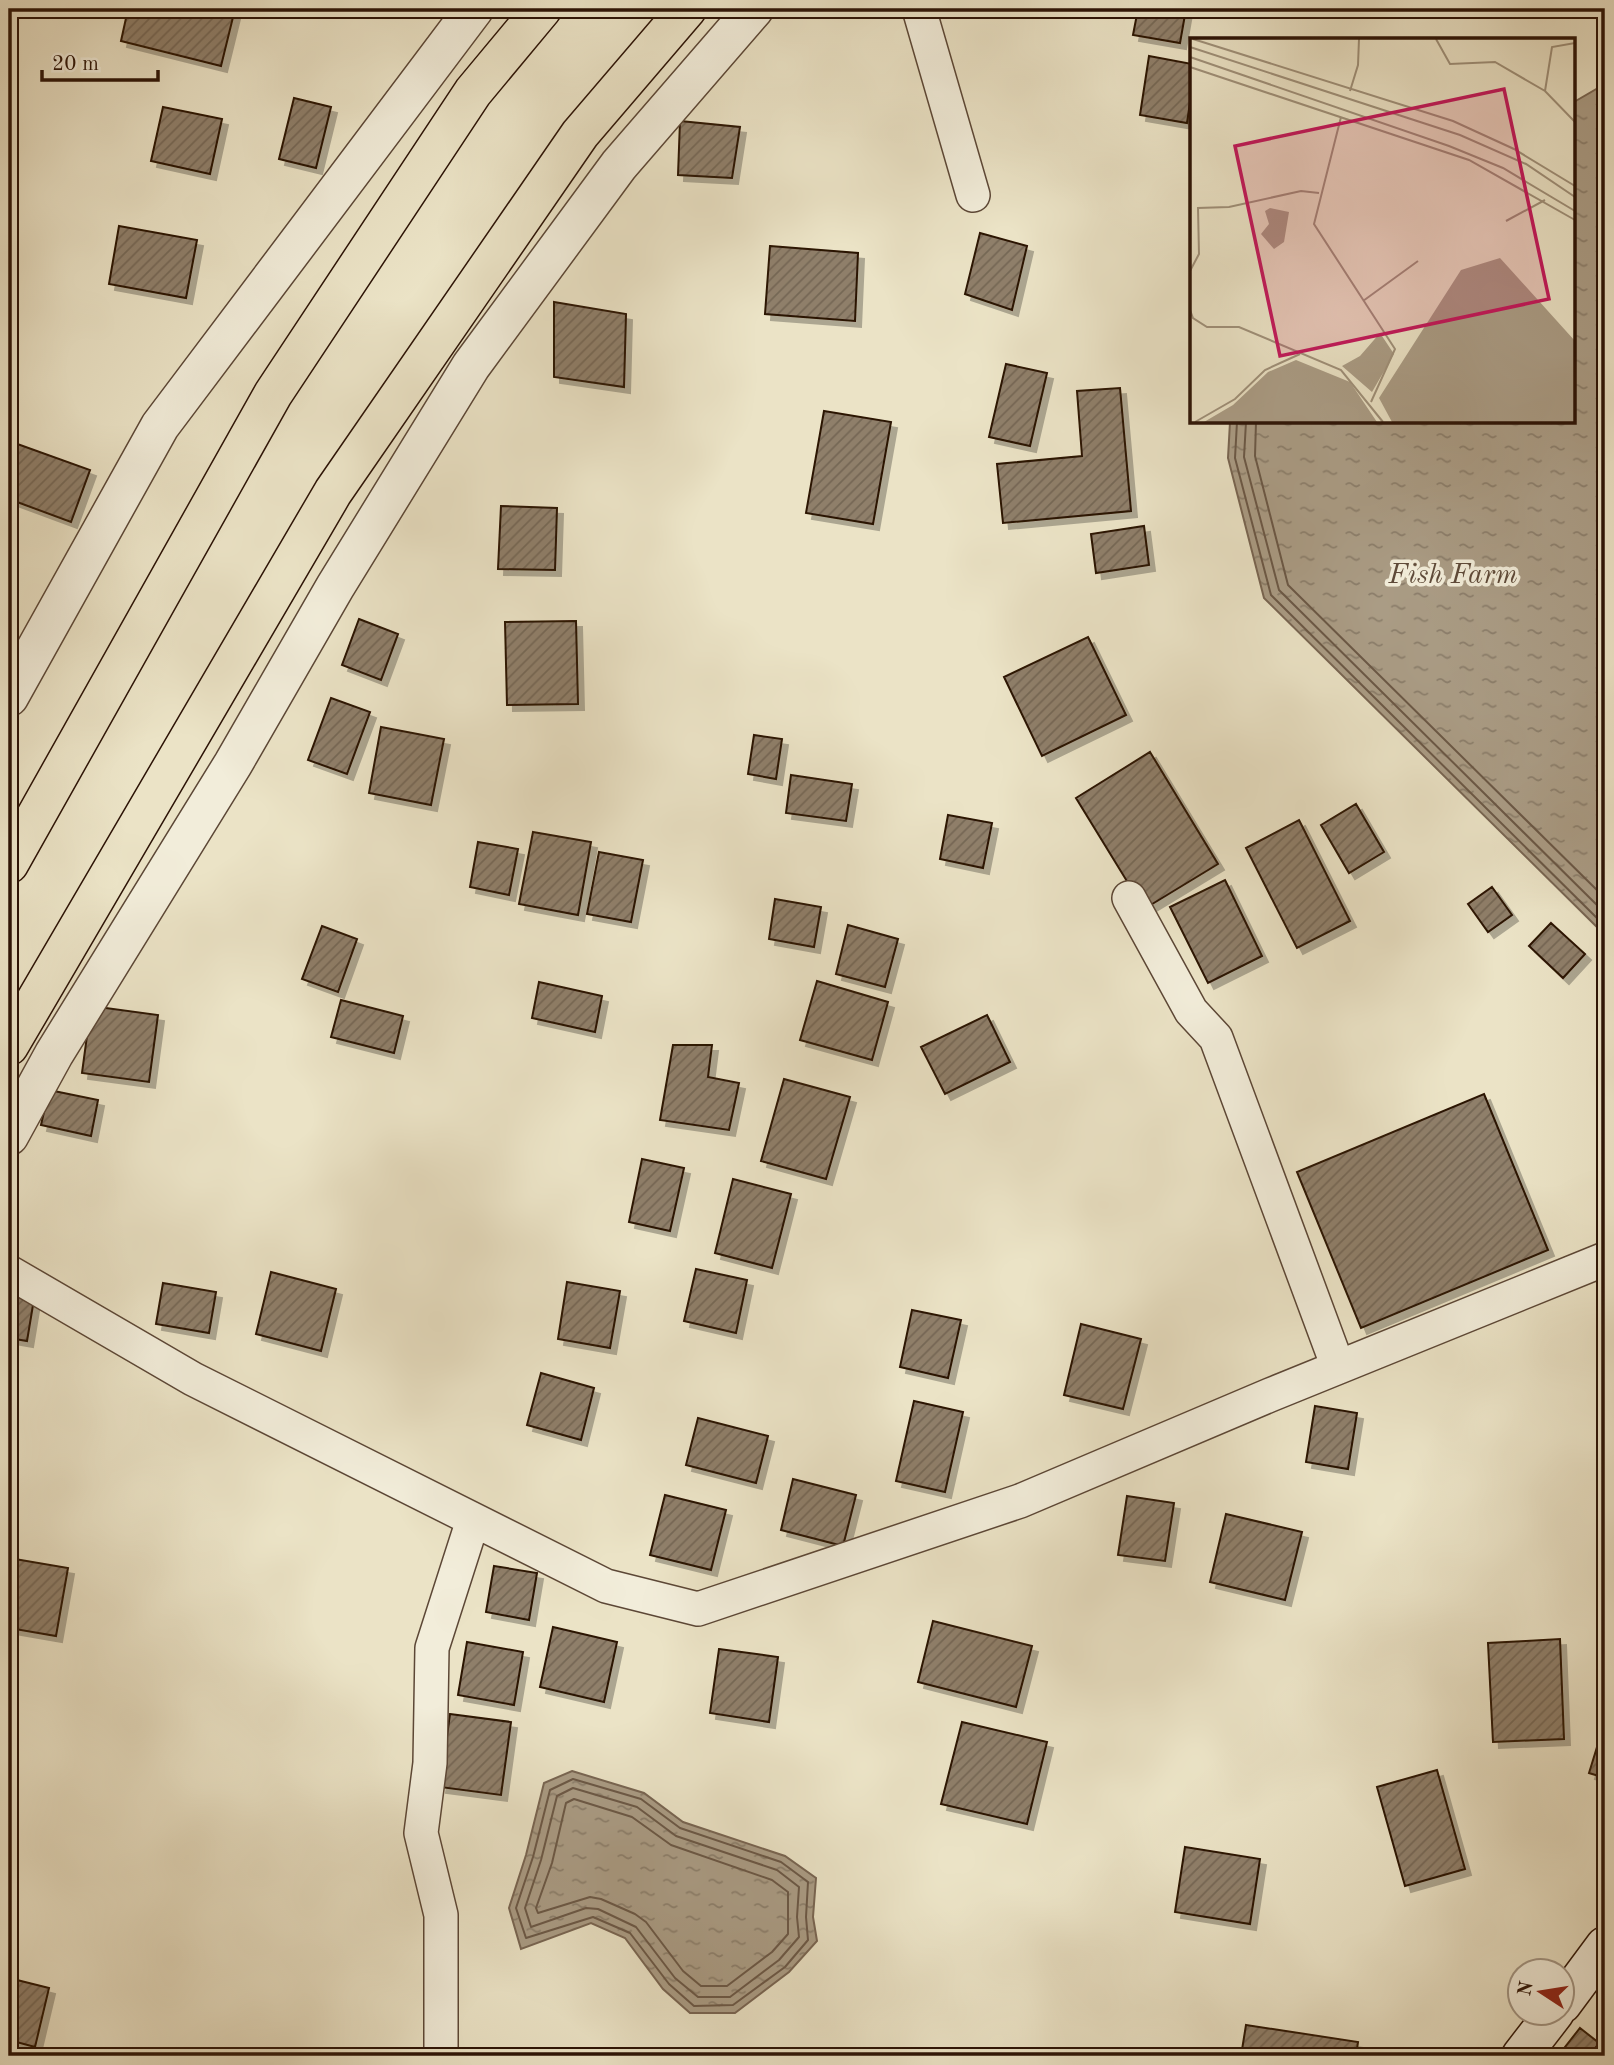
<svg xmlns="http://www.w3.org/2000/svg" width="1614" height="2065" viewBox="0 0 1614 2065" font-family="'Old Standard TT',serif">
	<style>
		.water { fill: url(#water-ripples); stroke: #786552; stroke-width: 2 }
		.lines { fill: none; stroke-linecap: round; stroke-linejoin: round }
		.shore { stroke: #6b5846; stroke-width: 2 }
		.building { fill: url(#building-hatch); stroke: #2c1306; stroke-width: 2; filter: url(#shadow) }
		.minor-casing { stroke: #5c4736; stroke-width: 36 }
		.tertiary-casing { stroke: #5c4736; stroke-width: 41 }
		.secondary-casing { stroke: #2c1306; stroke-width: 41 }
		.trunk-casing { stroke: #2c1306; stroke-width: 41 }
		.minor { stroke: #f2edda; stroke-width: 33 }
		.tertiary { stroke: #f2edda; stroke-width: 38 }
		.secondary { stroke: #f2edda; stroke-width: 38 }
		.trunk { stroke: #ebe3c6; stroke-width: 38 }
		.labels { text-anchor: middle; stroke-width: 7; stroke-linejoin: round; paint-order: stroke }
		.water-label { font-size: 28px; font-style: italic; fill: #5e4a39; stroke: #f2edda }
		.inset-river { fill: none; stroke: #aa9c85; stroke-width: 3.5 }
		.inset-road { fill: none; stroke: #9f9079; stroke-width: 2 }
		.view { fill: #c2185b; fill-opacity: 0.15; stroke: #c2185b; stroke-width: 3.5 }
		.inset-edge { fill: none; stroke: #2c1306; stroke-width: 3.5 }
	</style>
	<defs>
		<pattern id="water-ripples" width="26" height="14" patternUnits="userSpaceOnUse" patternTransform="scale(1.75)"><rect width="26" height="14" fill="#aa9c85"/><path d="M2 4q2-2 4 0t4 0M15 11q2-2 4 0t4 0" fill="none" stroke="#8b7e6b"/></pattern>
		<pattern id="building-hatch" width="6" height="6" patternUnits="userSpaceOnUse" patternTransform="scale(1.75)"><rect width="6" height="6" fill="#8f7f6a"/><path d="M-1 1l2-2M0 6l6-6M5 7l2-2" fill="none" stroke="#756755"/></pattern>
		<filter id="shadow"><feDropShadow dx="6" dy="6" stdDeviation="0" flood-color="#0004"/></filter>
	</defs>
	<rect width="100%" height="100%" fill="#ebe3c6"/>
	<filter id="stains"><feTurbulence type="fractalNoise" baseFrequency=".00286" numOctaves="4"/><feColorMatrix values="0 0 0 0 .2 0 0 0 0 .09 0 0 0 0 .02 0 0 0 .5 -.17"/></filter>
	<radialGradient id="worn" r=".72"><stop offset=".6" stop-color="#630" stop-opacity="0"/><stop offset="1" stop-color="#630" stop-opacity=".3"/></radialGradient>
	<path class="water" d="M1605 84V935L1264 598 1228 458 1230 422H1574V102Z
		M572 1771 644 1793 683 1822 785 1856 816 1878 813 1917 817 1941 789 1972 735 2013H690L663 1989 625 1938 591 1923 521 1949 509 1908 526 1855 544 1783Z"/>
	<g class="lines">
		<path class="shore" d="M1237 422 1235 458 1271 595 1605 926
			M1246 422 1244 457 1279 590 1605 913
			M1256 422 1255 456 1288 585 1605 898
			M573 1779 641 1799 680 1828 781 1862 808 1882 806 1917 808 1940 785 1967 733 2005 694 2006 669 1984 630 1933 593 1917 526 1938 516 1908 533 1857 550 1790Z
			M573 1788 637 1807 676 1836 777 1870 799 1887 797 1917 799 1937 779 1960 730 1997H698L675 1978 636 1927 598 1909 586 1908 531 1927 525 1908 541 1860 557 1796Z
			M574 1799 632 1817 671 1845 772 1880 788 1892V1934L772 1952 727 1986H701L683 1971 646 1922 635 1914 601 1899 590 1897 538 1913 536 1908 552 1863 566 1803Z"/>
	</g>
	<path class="building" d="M128 9H235L221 66 121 41Z
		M1138 9H1186L1180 43 1133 35Z
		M1149 56 1192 64V89L1187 123 1140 115Z
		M294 98 331 107 316 168 279 159Z
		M163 107 222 119 210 174 151 161Z
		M680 121 740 127 732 178 678 175Z
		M119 226 197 240 186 298 109 284Z
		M980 233 1027 246 1012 310 965 294Z
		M770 246 858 253 855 321 765 314Z
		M554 302 626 314 624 387 554 377Z
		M1006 364 1047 373 1030 446 989 437Z
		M1120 388 1131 511 1003 523 997 464 1082 456 1077 391Z
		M824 411 891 422 873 524 806 513Z
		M9 441 90 470 71 522 9 499Z
		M501 506 557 508 555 570 498 569Z
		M1144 526 1149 565 1096 573 1091 534Z
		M359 619 398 634 381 680 342 665Z
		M576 621 578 704 507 705 505 622Z
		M1088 637 1126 715 1042 756 1004 677Z
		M331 698 370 712 347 774 308 760Z
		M381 727 444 739 431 805 369 793Z
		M754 735 782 739 776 779 748 774Z
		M1150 752 1218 864 1144 909 1076 798Z
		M791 775 852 784 846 821 786 813Z
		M1356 804 1384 852 1349 873 1321 825Z
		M948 815 992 823 983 868 940 859Z
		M1299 820 1350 921 1297 948 1246 848Z
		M533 832 591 842 578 915 519 904Z
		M478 842 518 849 509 895 470 887Z
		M599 852 643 860 631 922 587 914Z
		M1225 880 1262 956 1208 983 1170 907Z
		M1492 887 1512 915 1488 932 1468 904Z
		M775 899 821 907 814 947 769 939Z
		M1551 923 1585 954 1563 978 1529 946Z
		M848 925 898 939 885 987 836 974Z
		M322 926 357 939 338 992 302 979Z
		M817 981 888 1002 872 1060 800 1040Z
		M539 982 602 996 595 1032 532 1018Z
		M341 1000 403 1016 394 1053 331 1037Z
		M91 1006 158 1015 149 1082 82 1073Z
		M987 1015 1010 1062 945 1094 921 1047Z
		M673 1045H712L708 1077 739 1083 729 1130 660 1120Z
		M784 1079 850 1097 826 1179 761 1161Z
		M49 1090 98 1100 91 1136 41 1125Z
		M1484 1094 1548 1250 1361 1328 1297 1172Z
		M642 1159 684 1168 670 1231 629 1222Z
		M733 1179 791 1194 772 1268 715 1253Z
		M696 1269 747 1280 736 1333 684 1321Z
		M271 1272 336 1289 321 1351 256 1334Z
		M567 1282 620 1291 610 1348 558 1339Z
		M163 1283 216 1292 209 1333 156 1324Z
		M9 1295 34 1299 27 1341 9 1338Z
		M912 1310 961 1320 948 1378 900 1367Z
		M1081 1324 1141 1339 1123 1409 1064 1395Z
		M541 1373 594 1388 581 1440 527 1425Z
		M914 1401 963 1412 945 1492 896 1481Z
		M1315 1406 1357 1413 1348 1469 1306 1462Z
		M698 1418 768 1436 756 1483 686 1465Z
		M793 1479 856 1495 843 1546 781 1530Z
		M665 1495 726 1510 711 1570 650 1555Z
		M1127 1496 1174 1503 1165 1561 1118 1555Z
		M1226 1514 1302 1532 1285 1600 1210 1582Z
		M9 1558 68 1568 56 1636 9 1628Z
		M494 1566 537 1573 529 1620 486 1612Z
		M933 1621 1032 1646 1016 1707 918 1682Z
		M553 1627 617 1642 604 1702 540 1687Z
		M1560 1639 1564 1739 1493 1742 1488 1643Z
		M467 1642 523 1652 514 1705 458 1695Z
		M719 1649 778 1657 769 1722 710 1713Z
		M450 1714 511 1722 501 1795 440 1787Z
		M1605 1721V1778L1589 1773Z
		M962 1722 1047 1742 1027 1824 941 1804Z
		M1437 1770 1465 1869 1405 1886 1377 1787Z
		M1185 1847 1260 1859 1250 1924 1175 1912Z
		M9 1978 49 1988 35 2047 9 2040Z
		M1246 2025 1358 2042 1356 2056H1241Z
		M1580 2028 1599 2043 1589 2056H1558Z"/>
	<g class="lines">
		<defs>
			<path id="minor" d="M919 9 973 195
				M1129 898 1191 1011 1216 1038 1338 1367
				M9 1272 193 1379 606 1586 698 1609 1020 1501 1270 1395 1605 1259
				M441 2056V1915L421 1833 430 1763 432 1648 473 1520"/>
			<path id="tertiary" d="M9 697 160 426 474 9
				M9 1136 54 1054 233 764 335 587 471 366 619 165 754 9"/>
			<path id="secondary" d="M1562 2004 1605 1946
				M1521 2056 1555 2012"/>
			<path id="trunk" d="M9 864 273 394 473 92 542 9
				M9 1046 333 492 580 134 687 9"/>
		</defs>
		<use href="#minor" class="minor-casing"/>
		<use href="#tertiary" class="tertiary-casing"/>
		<use href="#secondary" class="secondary-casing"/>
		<use href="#trunk" class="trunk-casing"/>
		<use href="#minor" class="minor"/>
		<use href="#tertiary" class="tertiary"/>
		<use href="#secondary" class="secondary"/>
		<use href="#trunk" class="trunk"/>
	</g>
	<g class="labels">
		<g class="water-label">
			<text x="1453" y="583">Fish Farm</text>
		</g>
	</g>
	<g transform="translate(1190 38)">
		<rect width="385" height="385" fill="#ebe3c6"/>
		<path d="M80 170 99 174 94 204 84 211 71 196 79 186 75 173ZM310 220 385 303V384H202L189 360 271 232ZM190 295 204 316 182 354 152 328 170 318ZM106 322 160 344 187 384H14L43 367 78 334Z" fill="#aa9c85"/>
		<path class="inset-river" d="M40 384 119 341 139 384"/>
		<path class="inset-road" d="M3 1 263 83 324 111 385 148M246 1 260 26 305 24 355 53 385 84M0 9 270 97 336 126 385 159M0 19 259 108 313 130 385 173M0 29 279 122 385 182M160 53 168 27 169 1M355 53 362 9 385 5M151 79 124 186 205 311 181 364M316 183 355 162M0 233 9 216 8 170 39 169 111 153 129 155M173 263 228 223M0 272 3 280 17 289H49L151 332 193 384M5 384 45 361 75 332 110 316"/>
		<path class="view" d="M314 51 359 261 90 318 45 108Z"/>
		<rect width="385" height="385" class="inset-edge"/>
	</g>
	<rect width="1614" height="2065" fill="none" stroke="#ebe3c6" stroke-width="35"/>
	<rect x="10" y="10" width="1593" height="2044" fill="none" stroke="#2c1306" stroke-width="3.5"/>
	<rect x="18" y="18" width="1579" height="2030" fill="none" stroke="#2c1306" stroke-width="2"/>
	<g transform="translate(1541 1992) rotate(282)"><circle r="33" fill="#f2edda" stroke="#a39685" stroke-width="2"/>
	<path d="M0-5L12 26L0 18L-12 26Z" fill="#8f2418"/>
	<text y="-10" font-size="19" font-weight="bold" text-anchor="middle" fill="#2c1306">N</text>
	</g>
	<path d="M42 70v10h116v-10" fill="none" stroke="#2c1306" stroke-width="3.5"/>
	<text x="52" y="70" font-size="21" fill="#2c1306" stroke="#f2edda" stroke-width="5" paint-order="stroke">20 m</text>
	<rect width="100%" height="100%" filter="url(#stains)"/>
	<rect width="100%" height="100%" fill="url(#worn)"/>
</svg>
